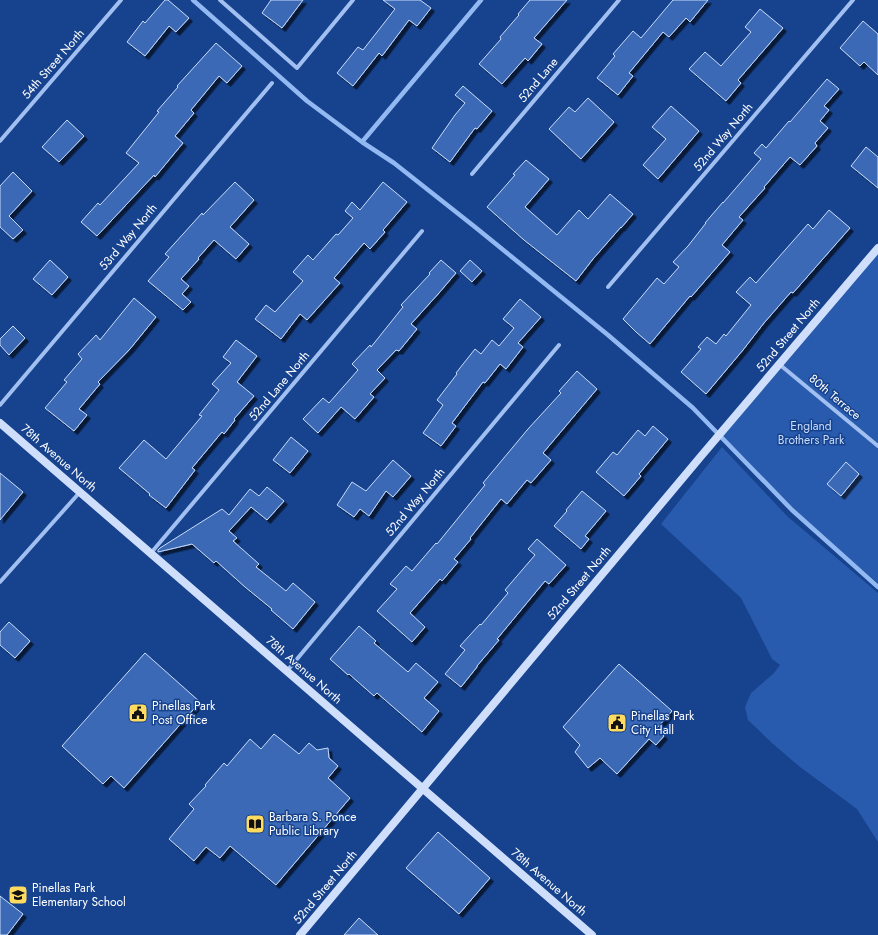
<svg xmlns="http://www.w3.org/2000/svg" width="878" height="935" viewBox="0 0 878 935" font-family="Jost,sans-serif">
	<style>
		.green { fill: #285bad }
		.lines { fill: none; stroke-linecap: round; stroke-linejoin: round }
		.stream { stroke: #93b9f3; stroke-width: 4.5 }
		.building { fill: #3a69b5; stroke: #c8dcfb; filter: url(#shadow) }
		.street { stroke: #a1bff0; stroke-width: 4 }
		.secondary { stroke: #cfdffb; stroke-width: 8 }
		.labels { text-anchor: middle; stroke-width: 3; stroke-linejoin: round; paint-order: stroke }
		.street-label { font-size: 12px; fill: #fff; stroke: #16428e }
		.park-label { font-size: 12px; fill: #c8dcfb; stroke: #16428e }
		.poi-label { font-size: 12px; fill: #fff; stroke: #16428e; text-anchor: start }
	</style>
	<defs>
		<filter id="shadow"><feDropShadow dx="3.5" dy="3.5" stdDeviation="0" flood-color="#0009"/></filter>
	</defs>
	<rect width="100%" height="100%" fill="#16428e"/>
	<path class="green" d="M878 248V583L792 510 720 434Z
		M722 447 787 516 878 593V842L857 809 800 767 773 744 748 720 745 707 751 693 774 673 780 665 772 659 741 598 661 524Z"/>
	<g class="lines">
		<path class="stream" d="M193 0 307 101 362 142 394 163 475 227 608 335 693 408 792 510 878 587
			M362 142 481 0"/>
	</g>
	<path class="building" d="M165 0H168L189 18 176 32 169 26 145 56 127 42 143 21 145 23Z
		M271 0H303L282 28 262 13Z
		M383 0H420L431 8 417 26 409 20 382 56 379 53 353 86 337 73 358 47 363 50 395 9Z
		M530 0H567L534 38 542 44 528 61 525 58 502 84 479 64 501 39 500 37 519 15 518 14Z
		M673 0H708L690 22 686 18 669 37 663 32 629 73 633 76 618 95 597 78 615 56 613 54 633 31 641 38Z
		M760 9 783 28 738 80 741 83 726 101 689 69 705 52 721 66 751 32 745 27Z
		M863 21 878 34V75L864 62 860 66 840 48Z
		M216 43 242 66 227 83 219 76 191 110 194 113 175 136 183 143 155 177 154 175 97 236 81 222 98 203 100 205 139 163 126 153 159 112 157 111 178 87 177 86Z
		M827 79 839 89 824 106 829 110 820 121 828 128 815 143 817 146 800 165 790 157 764 187 765 188 739 217 743 220 722 245 730 252 691 297 690 296 650 344 636 332 623 319 657 278 664 284 679 267 673 262 688 246 706 223H705L723 202V203L761 159 754 153 762 144 766 148 789 121 790 122Z
		M463 86 492 111 477 129 475 128 450 162 432 148 455 115 465 103 455 95Z
		M588 98 614 122 581 159 549 129 569 107 575 112Z
		M671 106 699 131 658 179 643 165 666 139 652 127Z
		M67 120 84 136 59 162 42 147Z
		M866 147 878 157V188L851 166Z
		M526 160 549 179 525 207 557 235 579 210 588 219 610 194 633 214 621 228V227L593 259 576 281 524 240 487 207 515 175 513 174Z
		M13 172 32 191 9 216 23 230 13 239 0 227V186Z
		M235 182 254 200 230 227 249 244 236 259 214 240 198 258 199 259 181 279 189 286 182 294 191 302 183 310 148 281 169 257 165 254 202 213 203 215Z
		M383 182 407 202 383 230 385 232 370 249 364 243 334 278 340 283 307 320 300 314 281 339 255 319 266 305 275 312 303 281 293 272 308 255 313 260 336 234 338 235 353 218 345 211 352 202 360 210Z
		M829 210 850 228 793 293 791 292 764 323 743 350 706 394 681 372 701 349 698 347 707 337 716 344 724 334 726 336 751 305 736 292 750 277 756 283 808 224 813 229Z
		M50 260 68 277 52 295 33 279Z
		M441 260 456 273 439 293 411 324 417 329 399 351 396 350 377 370 385 378 370 394 374 397 355 419 341 407 318 433 303 419 323 398 329 403 358 370 352 364 370 345 371 347 403 307 401 305 430 274 429 273Z
		M470 260 482 271 472 282 460 271Z
		M134 298 156 317 130 349 98 382 100 384 79 409 87 415 74 431 45 408 67 382 64 380 82 359 78 354 96 335 100 340Z
		M520 299 541 317 518 343 523 347 506 369 500 364 485 383 483 382 452 423 456 426 441 446 423 433 443 405 437 400 457 374 456 373 475 349 481 354 492 340 499 346 514 328 503 319Z
		M13 326 25 338 9 355 0 345V339Z
		M236 340 257 356 237 382 254 396 234 419 235 420 224 434 222 432 192 468 195 470 166 508 149 495 150 494 119 468 144 440 166 459 202 416 199 415 219 390 212 384 231 363 223 357Z
		M577 371 597 389 543 453 551 460 531 483 527 480 507 504 501 499 470 538 471 539 454 559 458 562 442 581 440 579 410 613 425 627 412 642 377 611 397 589 390 584 406 566 412 571 436 543 437 544 485 485 483 483 528 429 561 393 559 391Z
		M653 426 668 439 639 474 641 476 624 496 596 472 613 452 617 455 638 430 645 436Z
		M291 437 308 451 290 473 273 460Z
		M393 460 411 476 393 497 386 491 369 516 360 509 354 517 337 505 352 482 366 491Z
		M846 462 859 474 841 496 827 484Z
		M0 473 23 492 0 520Z
		M267 487 284 501 267 520 251 507 229 531 237 538 233 541 259 564 256 567 286 591 293 583 315 602 293 629 271 610 272 609 245 587 216 561 214 563 192 544 158 552V550L160 548 222 509 229 515 250 489 259 496Z
		M582 491 606 511 585 536 589 539 581 549 554 526 567 511 566 510Z
		M537 539 566 565 549 584 545 581 497 639 499 640 477 666V667L461 687 445 674 465 650 460 646 480 624 481 625 508 593 505 590 535 555 528 549Z
		M9 622 30 641 15 658 0 645V632Z
		M359 626 376 641 374 643 408 672 416 663 438 682 424 698 439 711 422 732 377 693 374 696 349 674 348 675 330 659Z
		M145 653 200 702 124 788 111 776 103 784 62 746Z
		M619 664 672 711 657 728 664 736 656 745 649 739 617 774 600 758 588 768 575 752 580 745 563 727Z
		M274 734 299 754 309 743 317 750 328 748 329 758 338 766 328 778 350 798 276 885 230 846 220 858 206 847 194 861 169 839 194 809 189 804 206 786 205 785 224 763 227 766 250 739 261 749Z
		M438 832 490 878 459 914 406 868Z
		M0 896 23 914 7 935H0Z
		M359 918 378 935H344Z"/>
	<g class="lines">
		<path class="street" d="M220 0 297 68 353 0
			M0 141 121 0
			M472 174 619 0
			M608 287 853 0
			M779 364 878 446
			M0 405 272 83
			M151 553 422 231
			M0 582 80 492
			M287 671 559 345"/>
		<path class="secondary" d="M0 423 592 935
			M300 935 702 455 878 248"/>
	</g>
	<defs>
		<symbol id="civic-square" viewBox="-11 -11 22 22"><rect x="-9" y="-9" width="18" height="18" rx="4" fill="#ffdc60" stroke="#16428e"/><path d="M-.6-6.5H3V-4.5H.6V-3L4-1V1h2V6H-6V1h2V-1L-.6-3ZM-1.2 2.5V6h2.4V2.5Z" fill="#111"/></symbol>
		<symbol id="library-square" viewBox="-11 -11 22 22"><rect x="-9" y="-9" width="18" height="18" rx="4" fill="#ffdc60" stroke="#16428e"/><path d="M-6-4Q-3-5.5-.7-3.5V5Q-3 3-6 4ZM6-4Q3-5.5 .7-3.5V5Q3 3 6 4Z" fill="#111"/></symbol>
		<symbol id="school-square" viewBox="-11 -11 22 22"><rect x="-9" y="-9" width="18" height="18" rx="4" fill="#ffdc60" stroke="#16428e"/><path d="M0-5L7-2L0 1L-7-2ZM-4 1L0 2.5L4 1V4Q0 6-4 4Z" fill="#111"/></symbol>
	</defs>
	<g fill-rule="evenodd">
		<use href="#civic-square" x="127" y="702" width="22" height="22"/>
		<use href="#civic-square" x="606" y="712" width="22" height="22"/>
		<use href="#library-square" x="244" y="813" width="22" height="22"/>
		<use href="#school-square" x="7" y="884" width="22" height="22"/>
	</g>
	<g class="labels">
		<g class="street-label">
			<text transform="translate(53 64) rotate(-49)" y="4">54th Street North</text>
			<text transform="translate(538 80) rotate(-50)" y="4">52nd Lane</text>
			<text transform="translate(723 137) rotate(-50)" y="4">52nd Way North</text>
			<text transform="translate(128 237) rotate(-50)" y="4">53rd Way North</text>
			<text transform="translate(788 335) rotate(-50)" y="4">52nd Street North</text>
			<text transform="translate(279 386) rotate(-50)" y="4">52nd Lane North</text>
			<text transform="translate(835 397) rotate(40)" y="4">80th Terrace</text>
			<text transform="translate(59 458) rotate(41)" y="4">78th Avenue North</text>
			<text transform="translate(415 502) rotate(-50)" y="4">52nd Way North</text>
			<text transform="translate(579 583) rotate(-50)" y="4">52nd Street North</text>
			<text transform="translate(304 670) rotate(41)" y="4">78th Avenue North</text>
			<text transform="translate(549 882) rotate(41)" y="4">78th Avenue North</text>
			<text transform="translate(325 887) rotate(-50)" y="4">52nd Street North</text>
		</g>
		<g class="park-label">
			<text x="811" y="430">England<tspan x="811" dy="14">Brothers Park</tspan></text>
		</g>
		<g class="poi-label">
			<text x="152" y="710">Pinellas Park<tspan x="152" dy="14">Post Office</tspan></text>
			<text x="631" y="720">Pinellas Park<tspan x="631" dy="14">City Hall</tspan></text>
			<text x="269" y="821">Barbara S. Ponce<tspan x="269" dy="14">Public Library</tspan></text>
			<text x="32" y="892">Pinellas Park<tspan x="32" dy="14">Elementary School</tspan></text>
		</g>
	</g>
</svg>
